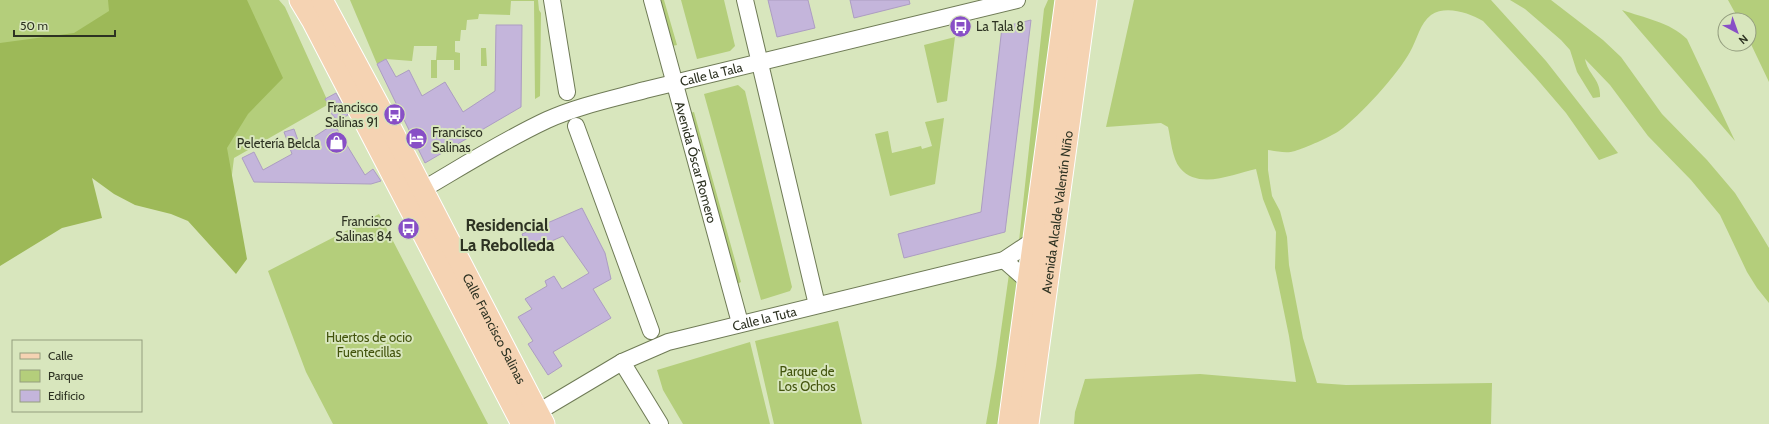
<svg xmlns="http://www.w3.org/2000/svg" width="1769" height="424" viewBox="0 0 1769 424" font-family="Cabin,sans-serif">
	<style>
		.green { fill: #b4ce7b }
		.forest { fill: #9db958 }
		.building { fill: #c4b5db; stroke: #ac9dc2 }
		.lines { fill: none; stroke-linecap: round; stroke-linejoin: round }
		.minor-casing { stroke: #6f7b56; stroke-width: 18 }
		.major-casing { stroke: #fff; stroke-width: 23 }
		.minor { stroke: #fff; stroke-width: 16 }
		.major { stroke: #f5d3b3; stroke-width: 21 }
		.labels { text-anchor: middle; stroke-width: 4; stroke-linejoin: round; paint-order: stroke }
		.poi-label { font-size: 13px; fill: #2d3222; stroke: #d8e6bd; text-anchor: end }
		.street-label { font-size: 13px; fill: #2d3222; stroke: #d8e6bd }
		.park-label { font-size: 13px; fill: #42530c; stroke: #d8e6bd }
		.district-label { font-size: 17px; font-weight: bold; fill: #2d3222; stroke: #d8e6bd }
	</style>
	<rect width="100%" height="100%" fill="#d8e6bd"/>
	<path class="green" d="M0 0H279L285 7 329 104 234 158 228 207 86 139 0 201Z
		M350 0H538L539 10 541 13 540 96 535 99 534 1H511L510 15 479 14 478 19 467 20 466 30H461L460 41H455V52L460 53V70H454V60H437V78H431V60H436L437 46H414L412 61 386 59 377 64Z
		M660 0H664L677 45 672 46Z
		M681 0H724L735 46 730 51 697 59Z
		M1048 0H1060L1028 239 1019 241 1044 9Z
		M1134 0H1491L1546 61 1618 153 1599 160 1566 113 1536 78 1483 21C1469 13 1446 5 1431 15 1420 23 1417 40 1410 52 1398 74 1360 116 1339 131 1330 137 1305 148 1295 151 1286 154 1277 151 1268 150V170L1272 196 1280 211 1287 237 1289 265 1303 338 1317 383 1346 385 1492 383 1491 424H1074L1075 412 1085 379 1200 374 1296 382 1289 336 1275 268 1276 232 1263 199 1256 169C1235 173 1199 191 1180 168 1172 158 1171 140 1168 127L1161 123 1106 127Z
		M1510 0H1551L1603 40 1621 57 1662 114 1707 160 1735 193 1757 228 1769 248V303L1757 288 1747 272 1720 215 1691 180 1648 136 1610 85 1585 59C1588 75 1601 79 1600 97L1593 98 1577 72 1570 50 1561 40 1525 9Z
		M1728 0H1769V82L1749 40V20H1739Z
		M1622 10C1644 18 1670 22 1687 39L1735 141Z
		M955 37 947 101 937 103 924 45Z
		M481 48H486L487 66H481Z
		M738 85 745 91 792 287 790 291 761 300 704 94Z
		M694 112 741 282 737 284 690 113Z
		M944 118 935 184 890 196 875 134 888 131 892 153 921 146 922 149 932 146 925 122Z
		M379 214 488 424H333L306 372 268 271Z
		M1009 274 1019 281 1002 424H986L996 366Z
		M838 321 862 424H774L755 341Z
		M750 342 770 424H683L663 390 657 370Z"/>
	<path class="forest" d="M108 0H247L283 78 248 114 227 148 247 259 236 274 188 221 171 214 135 205 114 194 92 178 102 218 62 228 0 266V43L74 33 109 11Z"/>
	<path class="building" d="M768 0H808L815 28 777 37Z
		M850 0H909L910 4 854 18Z
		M1031 20 1005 232 904 258 898 234 981 212 1002 27Z
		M496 25H522L521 107 425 163 377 64 386 59 396 77 409 70 422 96 445 82 463 112 495 91Z
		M336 93 348 115 338 121 328 110 331 108 325 99Z
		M334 124 365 175 373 169 381 181 371 184 254 182 242 158 254 152 263 170 292 154 284 132 294 129 300 146Z
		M582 208 605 253 611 279 593 289 611 318 553 352 562 366 548 375 528 344 533 341 518 317 532 309 525 299 547 286 545 281 554 276 562 289 589 273 563 236 529 251 522 234Z"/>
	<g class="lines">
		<defs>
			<g id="minor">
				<path d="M552 0 567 92"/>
				<path id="s1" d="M652 0 740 323"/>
				<path d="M745 0 817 305"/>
				<path d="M576 126 651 331"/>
				<path id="s2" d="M422 190C463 166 504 140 547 120 578 106 612 99 645 90L1017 0"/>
				<path d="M1004 260 1029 282"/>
				<path d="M622 362 660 424"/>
				<path id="s3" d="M538 412 622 362 668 342 1004 260 1034 240"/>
			</g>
			<g id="major">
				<path d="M300 0 312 20 522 424"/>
				<path id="s4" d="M322 0 386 119 544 424"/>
				<path d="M1009 424 1066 0"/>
				<path id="s5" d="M1028 424 1086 0"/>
			</g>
		</defs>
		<use href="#minor" class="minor-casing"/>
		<use href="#major" class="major-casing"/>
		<use href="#minor" class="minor"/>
		<use href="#major" class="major"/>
	</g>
	<defs>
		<symbol id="bus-disc" viewBox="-11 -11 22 22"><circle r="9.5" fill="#884fc6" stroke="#d8e6bd"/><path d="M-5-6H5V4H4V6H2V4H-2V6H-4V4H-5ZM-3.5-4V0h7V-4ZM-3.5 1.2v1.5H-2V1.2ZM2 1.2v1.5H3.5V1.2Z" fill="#fff"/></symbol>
		<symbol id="hotel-disc" viewBox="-11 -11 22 22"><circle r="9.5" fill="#884fc6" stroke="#d8e6bd"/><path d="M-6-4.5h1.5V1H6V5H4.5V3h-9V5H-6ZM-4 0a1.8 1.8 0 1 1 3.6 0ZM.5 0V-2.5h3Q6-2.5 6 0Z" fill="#fff"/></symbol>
		<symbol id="shop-disc" viewBox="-11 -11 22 22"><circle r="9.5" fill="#884fc6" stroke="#d8e6bd"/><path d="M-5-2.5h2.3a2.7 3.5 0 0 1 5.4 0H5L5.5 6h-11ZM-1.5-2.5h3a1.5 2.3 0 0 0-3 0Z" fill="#fff"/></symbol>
	</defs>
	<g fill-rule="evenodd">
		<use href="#bus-disc" x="948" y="14" width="25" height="25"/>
		<use href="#bus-disc" x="382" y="102" width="25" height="25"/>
		<use href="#hotel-disc" x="404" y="126" width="25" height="25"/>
		<use href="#shop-disc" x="324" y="130" width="25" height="25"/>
		<use href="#bus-disc" x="396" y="216" width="25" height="25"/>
	</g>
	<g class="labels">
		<g class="poi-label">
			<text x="976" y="31" text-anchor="start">La Tala 8</text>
			<text x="378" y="112">Francisco<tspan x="378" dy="15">Salinas 91</tspan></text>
			<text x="432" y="137" text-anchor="start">Francisco<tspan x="432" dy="15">Salinas</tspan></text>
			<text x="320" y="148">Peletería Belcla</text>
			<text x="392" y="226">Francisco<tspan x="392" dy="15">Salinas 84</tspan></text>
		</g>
		<g class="street-label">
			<text dy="5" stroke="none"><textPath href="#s2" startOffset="314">Calle la Tala</textPath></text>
			<text dy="5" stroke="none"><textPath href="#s1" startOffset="168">Avenida Óscar Romero</textPath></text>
			<text dy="5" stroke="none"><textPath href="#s5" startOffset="214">Avenida Alcalde Valentín Niño</textPath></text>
			<text dy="5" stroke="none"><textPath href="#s3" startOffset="247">Calle la Tuta</textPath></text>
			<text dy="5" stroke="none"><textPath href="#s4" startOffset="371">Calle Francisco Salinas</textPath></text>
		</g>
		<g class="park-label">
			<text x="369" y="342">Huertos de ocio<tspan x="369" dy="15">Fuentecillas</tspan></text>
			<text x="807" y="376">Parque de<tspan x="807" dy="15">Los Ochos</tspan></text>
		</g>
		<g class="district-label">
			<text x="507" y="231">Residencial<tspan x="507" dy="20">La Rebolleda</tspan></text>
		</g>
	</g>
	<rect x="12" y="340" width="130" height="72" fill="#d8e6bd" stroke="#949e7f"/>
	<rect x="20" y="353" width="20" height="6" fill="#f5d3b3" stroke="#949e7f"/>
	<text x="48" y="360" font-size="12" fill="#2d3222">Calle</text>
	<rect x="20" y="370" width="20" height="12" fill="#b4ce7b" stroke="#949e7f"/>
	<text x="48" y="380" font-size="12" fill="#2d3222">Parque</text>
	<rect x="20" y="390" width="20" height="12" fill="#c4b5db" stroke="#949e7f"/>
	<text x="48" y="400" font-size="12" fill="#2d3222">Edificio</text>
	<g transform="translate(1737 32) rotate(139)"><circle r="19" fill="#d8e6bd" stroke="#949e7f"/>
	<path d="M0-3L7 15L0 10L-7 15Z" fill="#884fc6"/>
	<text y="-6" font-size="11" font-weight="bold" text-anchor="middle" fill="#2d3222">N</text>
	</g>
	<path d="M14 30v6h101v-6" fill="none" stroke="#2d3222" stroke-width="2"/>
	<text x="20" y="30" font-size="12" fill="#2d3222" stroke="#d8e6bd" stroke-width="3" paint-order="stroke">50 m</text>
</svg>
